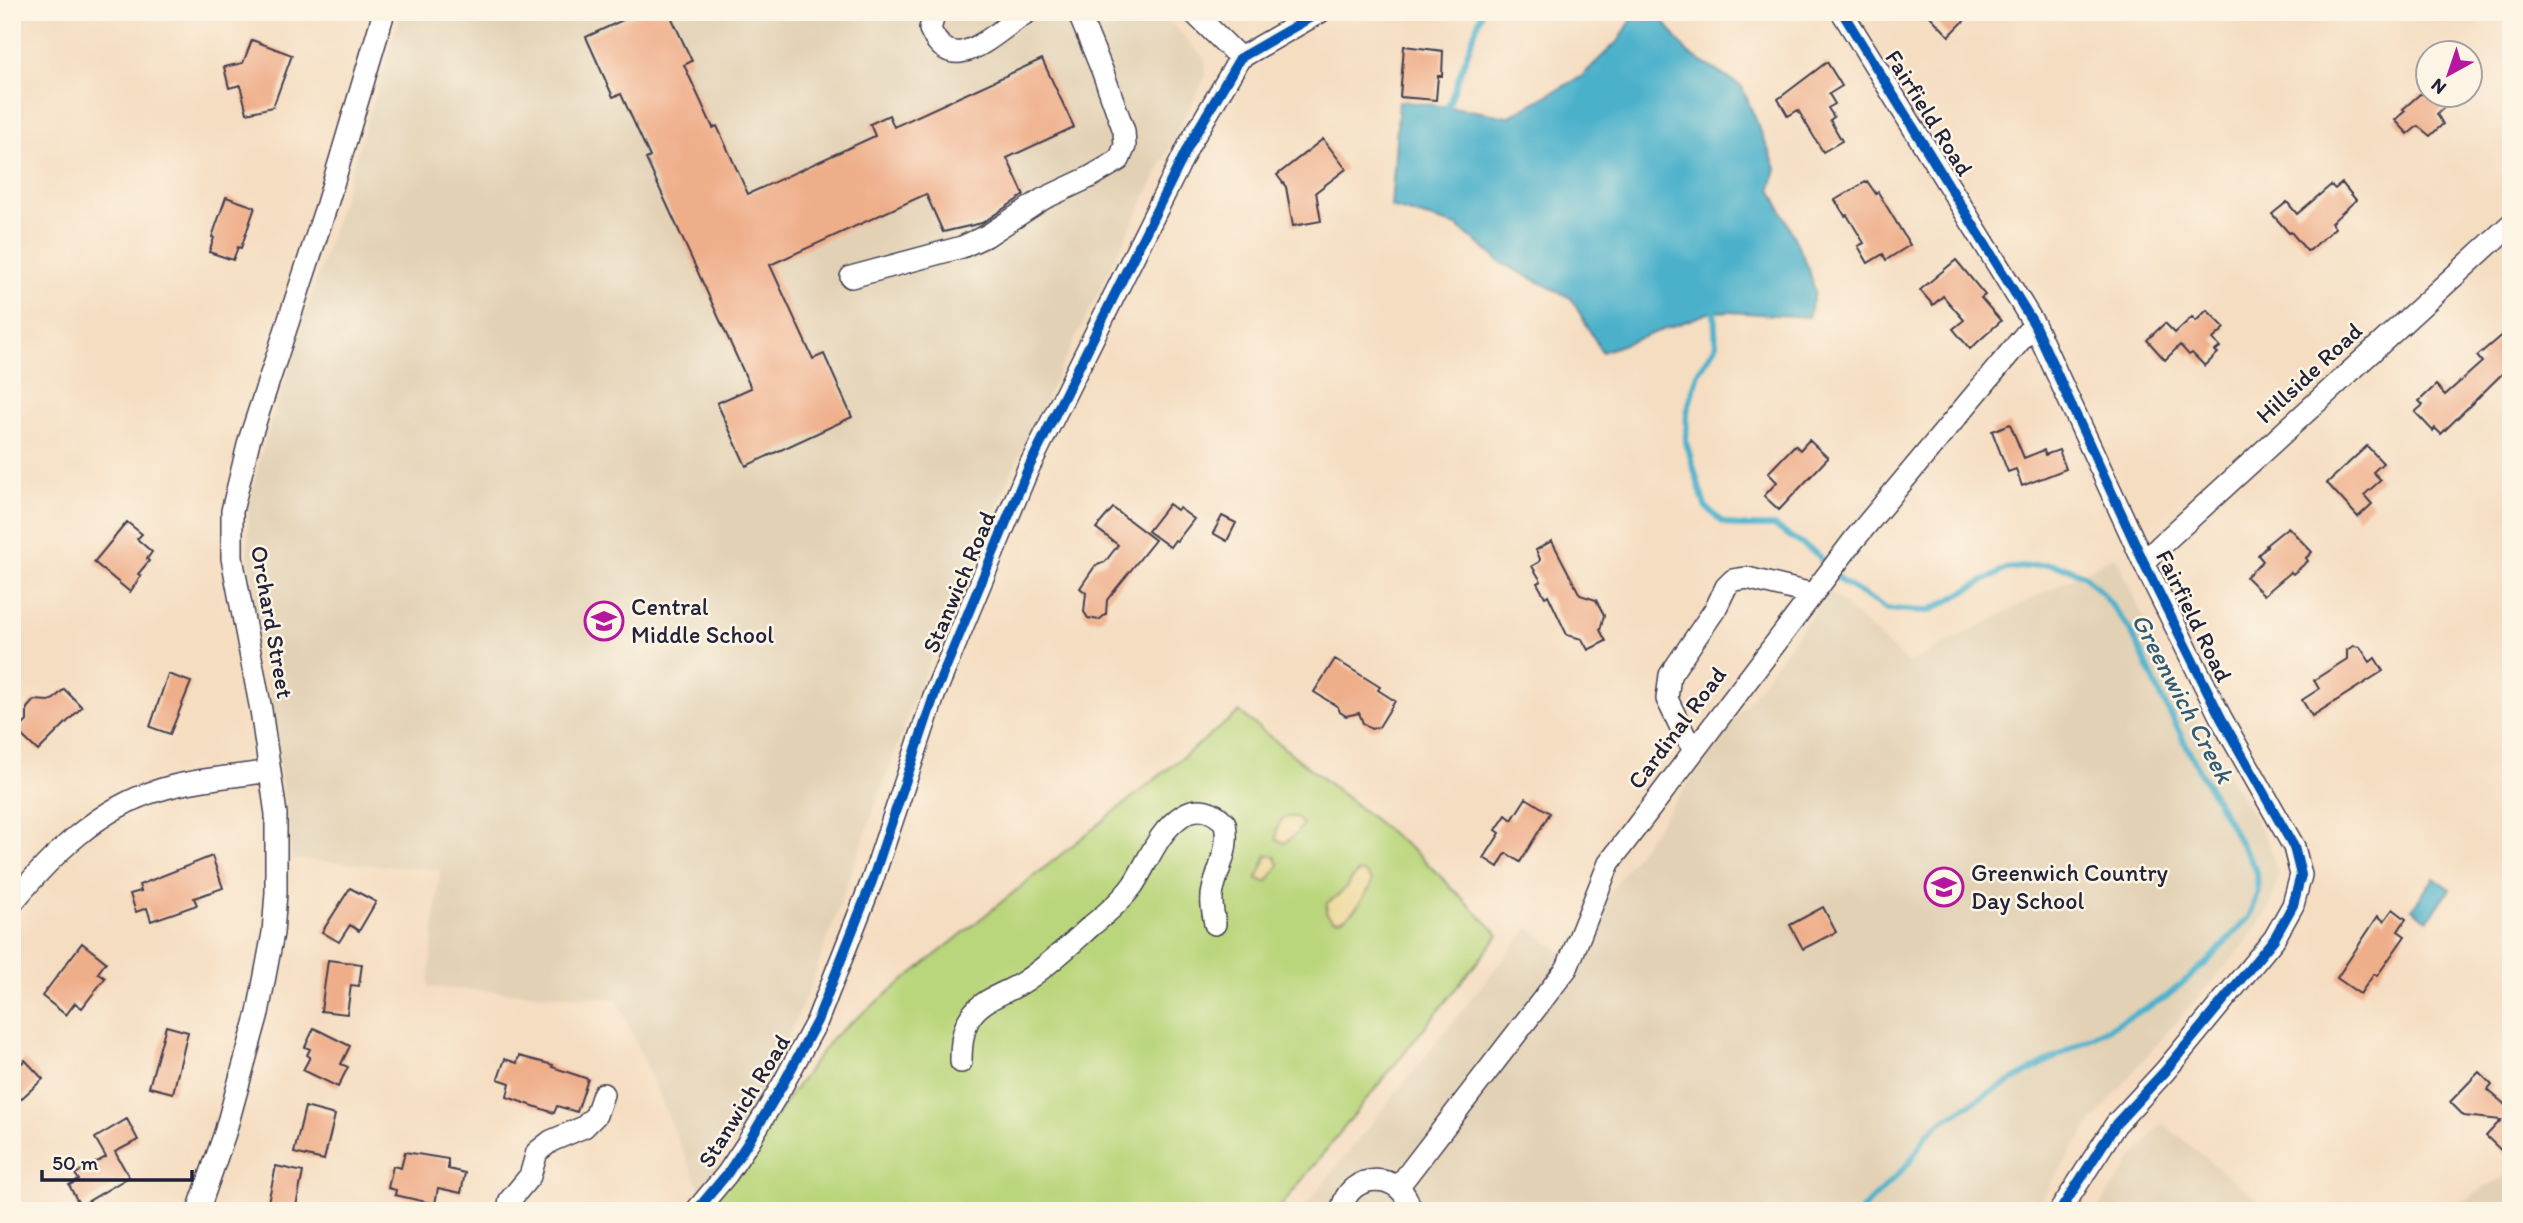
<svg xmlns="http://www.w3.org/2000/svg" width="2523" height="1223" viewBox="0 0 2523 1223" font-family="Itim,sans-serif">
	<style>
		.built { fill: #e2d1b5 }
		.green { fill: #bad67c; stroke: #6e7c5c; stroke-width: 2 }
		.sand { fill: #eeda9e; stroke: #887e6c; stroke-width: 2 }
		.water { fill: #4cb1cb; stroke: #376a83; stroke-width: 2 }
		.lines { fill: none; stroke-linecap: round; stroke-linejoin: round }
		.stream { stroke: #4cb1cb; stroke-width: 6 }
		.building { fill: #efae8a }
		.minor-casing { stroke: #423e4f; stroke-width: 24 }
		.minor { stroke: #fff; stroke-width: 21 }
		.cycleway-casing { stroke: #fcf5e5; stroke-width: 15 }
		.cycleway { stroke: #0057b8; stroke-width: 10 }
		.labels { text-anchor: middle; stroke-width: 5; stroke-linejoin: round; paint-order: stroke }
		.street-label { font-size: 24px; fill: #22223b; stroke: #fcf5e5 }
		.poi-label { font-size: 24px; fill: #22223b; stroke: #fcf5e5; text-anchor: start }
		.water-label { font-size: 26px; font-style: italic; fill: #335b75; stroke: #fcf5e5 }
	</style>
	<rect width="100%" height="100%" fill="#fcf5e5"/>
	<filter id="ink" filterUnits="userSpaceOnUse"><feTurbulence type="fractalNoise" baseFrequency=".0143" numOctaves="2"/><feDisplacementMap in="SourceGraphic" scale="14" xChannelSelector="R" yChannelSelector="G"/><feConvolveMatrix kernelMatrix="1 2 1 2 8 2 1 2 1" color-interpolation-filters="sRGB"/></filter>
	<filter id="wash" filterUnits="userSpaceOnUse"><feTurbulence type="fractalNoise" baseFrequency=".00686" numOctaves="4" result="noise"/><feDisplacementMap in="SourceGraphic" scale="28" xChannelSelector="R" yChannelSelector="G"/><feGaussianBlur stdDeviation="1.57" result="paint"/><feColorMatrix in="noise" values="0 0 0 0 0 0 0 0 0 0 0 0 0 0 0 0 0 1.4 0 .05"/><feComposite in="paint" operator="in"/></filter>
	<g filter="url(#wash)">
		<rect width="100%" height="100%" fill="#f5ddc1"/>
		<path class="built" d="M402 12H1155L1172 24 1205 59 1206 75 1064 361 1011 473 982 544 917 691 810 987 771 1076 742 1131 700 1190 617 999 428 987 440 870 292 859 270 695 248 551V508L259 461Z
			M2115 556 2177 688 2269 844 2278 875 2274 898 2262 920 2243 946 2136 1068 2086 1130 2033 1211H1301L1528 928 1564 954 1829 591 1908 663Z
			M2162 1123 2272 1211H2096L2132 1159Z
			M2511 1172V1211H2447Z"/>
		<path class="green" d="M1239 712 1421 857 1499 935 1277 1211H706L832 1038Z"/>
		<path class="sand" d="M1285 817H1296L1303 824 1296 834 1285 843 1277 840C1275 832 1278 823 1285 817Z
			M1267 855 1275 856 1279 865 1267 882 1257 879Z
			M1357 873C1365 871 1368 875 1372 881L1370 887C1362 900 1341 936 1326 912L1327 903 1341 893Z"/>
		<path class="water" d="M1636 12H1653L1661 18 1688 53 1742 87 1776 168 1771 189 1809 269 1815 293 1808 317 1714 311 1602 352 1571 298 1503 264 1457 226 1391 207 1399 101 1459 108 1508 117 1581 77 1620 39Z
			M2434 878 2450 889 2428 920 2412 909Z"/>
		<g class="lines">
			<path class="stream" d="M1450 111 1448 107 1482 12
				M1708 307 1714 311 1716 346 1698 373 1687 412 1686 442 1705 506 1722 522 1738 526H1774L1817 554 1841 581 1887 609 1929 611 2006 569 2048 564 2068 568 2085 576 2103 594 2131 631 2162 698 2199 770 2257 872 2258 894 2249 917 2206 963 2166 997 1978 1099 1940 1123 1926 1136 1909 1163 1861 1211"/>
		</g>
		<g id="blocks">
			<path class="building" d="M640 12H669L692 61 684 65 713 128 717 126 748 194 875 136 870 124 889 115 894 127 1042 59 1074 127 1007 158 1024 195 982 223 943 232 926 194 770 265 813 359 824 354 852 417 746 466 717 403 751 388 646 159 650 157 621 94 613 97 586 37Z
				M1926 12H1973L1949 36Z
				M252 40 292 55 273 107 247 113 240 85 229 88 224 67 243 63Z
				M1404 46 1443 51 1442 76H1438L1436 100 1400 97Z
				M1827 62 1842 86 1829 94 1835 104 1828 108 1834 117 1830 120 1842 141 1823 152 1798 110 1788 116 1778 99Z
				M2420 94H2459L2437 114 2443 124 2430 136 2418 126 2408 134 2395 120 2405 111 2403 109Z
				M1323 139 1346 169 1316 192 1321 221 1293 226 1286 187 1277 175Z
				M1867 181 1876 194 1878 192 1910 245 1886 260 1883 254 1868 263 1858 246 1864 243 1847 215 1845 216 1835 200Z
				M2342 183 2356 200 2331 223 2335 228 2310 250 2307 251 2291 232 2289 233 2272 214 2287 202 2297 214 2331 185 2335 189Z
				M226 197 255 207 241 248 238 247 233 260 209 252 214 238 212 237Z
				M1956 260 1985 295 1981 298 2001 321 1970 349 1953 329 1964 320 1943 296 1933 305 1920 290Z
				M2207 310 2225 328 2213 339 2220 347 2215 351 2218 353 2205 366 2192 353 2189 355 2180 345 2165 360 2147 340 2165 323 2175 333 2192 317 2196 321Z
				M2511 327V365L2441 434 2435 428 2433 431 2415 412 2423 405 2419 401 2436 385 2445 395 2482 362 2477 356Z
				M2010 424 2024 458 2044 450 2045 455 2059 450 2066 469 2022 486 2016 469 2008 472 1992 431Z
				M1809 440 1828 458 1779 510 1764 496 1777 482 1768 473 1795 445 1800 450Z
				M2367 446 2383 463 2373 472 2381 480 2364 495 2372 504 2358 517 2327 483Z
				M1169 504 1177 510 1179 508 1194 519 1177 541 1175 540 1170 547 1148 531Z
				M1113 508 1155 540 1107 600 1106 614 1099 620 1088 618 1084 612 1086 593 1080 588 1095 566 1105 562 1118 545 1096 528Z
				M1222 516 1236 523 1227 541 1213 533Z
				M127 522 142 534 137 539 152 552 147 559 149 561 138 574 141 576 130 592 94 562Z
				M2288 527 2312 552 2306 558 2308 561 2293 574 2291 572 2264 595 2246 577 2263 561 2258 555 2267 546 2266 545Z
				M1552 541 1580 595 1596 600 1604 615 1600 630 1606 641 1588 650 1582 639 1567 635 1548 595 1545 597 1537 583 1541 581 1532 566 1539 562 1540 559 1536 550Z
				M2353 646 2360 647 2370 662 2375 658 2383 671 2312 716 2302 700 2319 689 2314 680 2347 659V650Z
				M1335 659 1380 687 1378 690 1395 701 1379 727 1371 729 1363 723 1359 713 1346 716 1340 712 1338 707 1314 692Z
				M168 674 191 682 170 734 150 727Z
				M64 689 82 707 38 751 17 731 27 721V708L34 700 49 701 54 699Z
				M1526 798 1550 813 1520 862 1506 853 1498 867 1484 858 1500 833 1496 830 1506 815 1512 820Z
				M212 856 223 888 194 898 197 905 151 921 147 908 136 912 130 894 141 891 139 885Z
				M350 888 376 902 359 931 350 925 339 942 322 932Z
				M1823 907 1836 932 1803 949 1790 925Z
				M2393 909 2406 919 2398 931 2405 936 2377 976 2374 974 2360 994 2337 978 2378 916 2384 921Z
				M82 943 106 962 98 973 105 978 82 1008 75 1003 66 1015 42 996Z
				M328 960 362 964 359 986 351 985 347 1014 321 1011Z
				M166 1026 188 1032 173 1093 149 1087Z
				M314 1028 350 1046 341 1064 348 1067 338 1087 303 1070 310 1057 307 1055 310 1049 305 1047Z
				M519 1056 553 1065 552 1067 588 1079 577 1112 557 1106 554 1113 507 1097 510 1083 498 1079 505 1059 517 1063Z
				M25 1060 43 1079 12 1107V1072Z
				M2479 1072 2492 1085 2488 1090 2511 1110V1160L2486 1136 2501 1120 2464 1116 2450 1102Z
				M305 1107 335 1115 324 1160 294 1153Z
				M127 1119 138 1140 115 1152 129 1177 80 1206 69 1185 79 1180 75 1174 106 1157 95 1138Z
				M405 1152 448 1159V1169L465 1173 461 1193 438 1188 435 1204 395 1195 396 1190 388 1188 393 1166 401 1168Z
				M276 1166 303 1172 295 1211H266Z"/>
		</g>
	</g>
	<g filter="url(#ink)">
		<use href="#blocks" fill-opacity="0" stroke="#423e4f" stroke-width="2"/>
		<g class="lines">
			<defs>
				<path id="minor" d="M935 12 930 29C953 83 998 28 1028 12
					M1193 12 1240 58
					M1842 12 2034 324 2144 563 2221 718 2294 847 2301 875 2293 905 2274 939 2165 1071 2116 1124 2060 1211
					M851 277 962 247 988 235 1043 199 1090 177 1119 160 1125 146 1124 131 1102 70 1078 12
					M2144 563 2160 546 2511 224
					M1694 749 1685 736 1667 699 1670 675 1716 608 1726 587 1733 580 1747 578 1812 594
					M12 903C50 857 99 807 159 790 194 779 234 777 270 771
					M961 1062C961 1046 962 1029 971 1016 984 997 1008 993 1025 981 1049 965 1070 945 1091 926 1106 914 1122 900 1133 885 1149 861 1157 832 1183 815 1198 805 1214 811 1225 823 1230 851 1219 864 1213 890 1210 901 1213 912 1215 924
					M1398 1187 1567 968 1609 863 1853 541 2034 324
					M198 1211 225 1133 258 1013 273 933 276 892V814L261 710 232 558V511L249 441 327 204 384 12
					M508 1211 510 1200 530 1176 537 1152 551 1141 584 1127 596 1115 603 1094
					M696 1211 727 1174 749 1141 782 1086 817 1021 872 881 935 693 1028 469 1189 145 1240 58 1320 12
					M1342 1211C1346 1170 1406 1170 1410 1211"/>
			</defs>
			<use href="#minor" class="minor-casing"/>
			<use href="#minor" class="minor"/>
			<defs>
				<path id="cycleway" d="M1842 12 2034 324 2144 563 2221 718 2294 847 2301 875 2293 905 2274 939 2165 1071 2116 1124 2060 1211
					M696 1211 727 1174 749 1141 782 1086 817 1021 872 881 935 693 1028 469 1189 145 1240 58 1320 12"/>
			</defs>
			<use href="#cycleway" class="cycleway-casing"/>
			<use href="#cycleway" class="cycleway"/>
		</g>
	</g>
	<defs>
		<symbol id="school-ring" viewBox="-11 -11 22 22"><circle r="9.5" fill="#fcf5e5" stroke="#b5179e" stroke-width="1.5"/><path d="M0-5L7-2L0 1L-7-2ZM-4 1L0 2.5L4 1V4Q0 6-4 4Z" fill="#b5179e"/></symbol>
	</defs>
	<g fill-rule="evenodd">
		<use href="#school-ring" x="582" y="599" width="44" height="44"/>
		<use href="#school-ring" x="1922" y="865" width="44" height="44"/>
	</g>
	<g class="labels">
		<g class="street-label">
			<text transform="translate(1929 113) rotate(58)" y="8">Fairfield Road</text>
			<text transform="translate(2309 373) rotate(-43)" y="8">Hillside Road</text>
			<text transform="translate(959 582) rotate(-67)" y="8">Stanwich Road</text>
			<text transform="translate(2194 616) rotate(64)" y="8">Fairfield Road</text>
			<text transform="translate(272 622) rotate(80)" y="8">Orchard Street</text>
			<text transform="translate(1677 728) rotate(-53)" y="8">Cardinal Road</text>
			<text transform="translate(744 1101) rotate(-58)" y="8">Stanwich Road</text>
		</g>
		<g class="poi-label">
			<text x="631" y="615">Central<tspan x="631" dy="28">Middle School</tspan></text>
			<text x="1971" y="881">Greenwich Country<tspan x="1971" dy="28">Day School</tspan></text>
		</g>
		<g class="water-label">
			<text transform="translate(2183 698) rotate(62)" y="9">Greenwich Creek</text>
		</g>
	</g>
	<rect width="2523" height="1223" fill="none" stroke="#fcf5e5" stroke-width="42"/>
	<g transform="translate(2449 74) rotate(220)"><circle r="33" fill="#fcf5e5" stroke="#a5a1a1" stroke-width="2"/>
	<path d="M0-5L12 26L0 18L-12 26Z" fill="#b5179e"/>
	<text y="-10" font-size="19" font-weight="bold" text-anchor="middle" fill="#22223b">N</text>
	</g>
	<path d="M42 1170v10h150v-10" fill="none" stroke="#22223b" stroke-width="3.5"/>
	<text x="52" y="1170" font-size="21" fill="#22223b" stroke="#fcf5e5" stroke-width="5" paint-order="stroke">50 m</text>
</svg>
